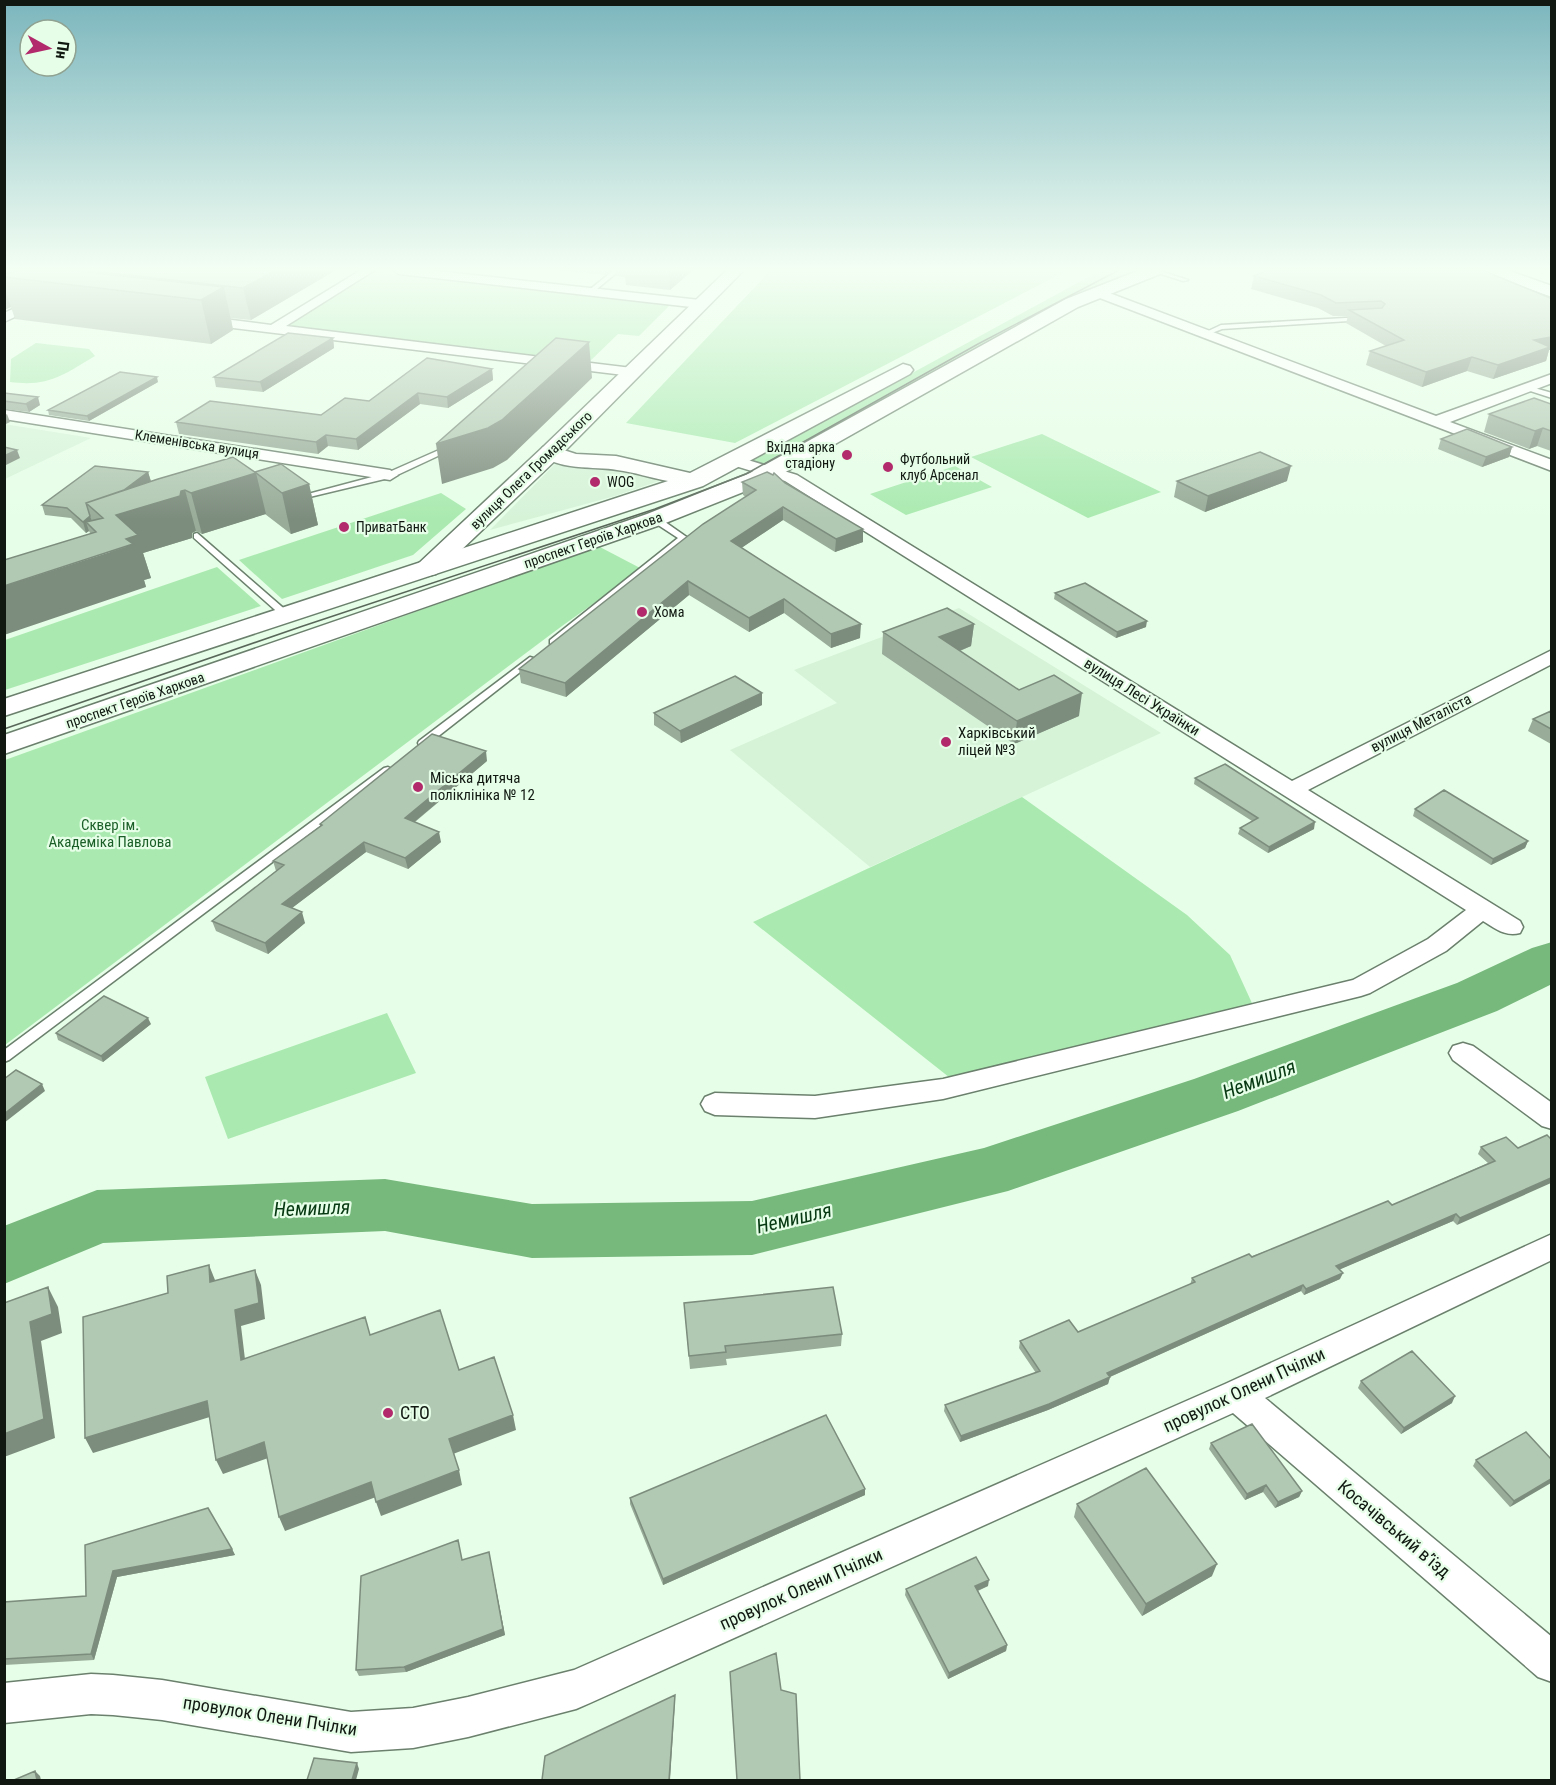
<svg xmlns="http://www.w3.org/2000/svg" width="1556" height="1785" viewBox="0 0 1556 1785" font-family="'Roboto Condensed',sans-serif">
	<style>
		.built { fill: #d6f3d8 }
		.green { fill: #aaeab0 }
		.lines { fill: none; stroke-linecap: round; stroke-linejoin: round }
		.river { fill: #77b87d; fill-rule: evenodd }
		.service-casing { stroke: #6b806d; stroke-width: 3 }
		.minor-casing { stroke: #6b806d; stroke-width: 3 }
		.secondary-casing { stroke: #6b806d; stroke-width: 3 }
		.primary-casing { stroke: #6b806d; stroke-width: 3 }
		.service { fill: #fff; fill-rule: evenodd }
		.minor { fill: #fff; fill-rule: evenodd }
		.secondary { fill: #fff; fill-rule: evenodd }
		.primary { fill: #fff; fill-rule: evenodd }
		.tram { stroke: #586659; stroke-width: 1.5 }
		.wall { fill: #98ac99 }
		.shaded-wall { fill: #7c8c7d }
		.building { fill: #b1c8b2; stroke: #7c8c7d; stroke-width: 1.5 }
		.poi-dot { fill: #b22a6b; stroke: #e6fee7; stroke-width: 2 }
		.labels { text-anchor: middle; stroke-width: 4.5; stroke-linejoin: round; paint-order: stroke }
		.far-street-label { font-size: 14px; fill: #101811; stroke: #e6fee7 }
		.far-poi-label { font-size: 14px; fill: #101811; stroke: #e6fee7; text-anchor: start }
		.street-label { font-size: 15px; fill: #101811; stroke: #e6fee7 }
		.poi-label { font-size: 15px; fill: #101811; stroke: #e6fee7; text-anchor: start }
		.park-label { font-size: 15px; fill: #1b5f28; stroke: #e6fee7 }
		.near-street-label { font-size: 18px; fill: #101811; stroke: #e6fee7 }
		.near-poi-label { font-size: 18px; fill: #101811; stroke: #e6fee7; text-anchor: start }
		.near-water-label { font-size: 20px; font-style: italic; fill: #073912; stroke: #e6fee7 }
	</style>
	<rect width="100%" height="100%" fill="#e6fee7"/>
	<path class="built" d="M4 424 91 438 5 479Z
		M555 464H601L662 480 615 496 490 530Z
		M959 608 1161 733 870 867 730 750 837 703 794 670Z"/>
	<path class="green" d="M771 270H1068L735 443 626 423Z
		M1101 270H1134L1028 321 767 466 751 461Z
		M375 271 671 304 639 336 618 334 587 364 281 327Z
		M36 343 89 349 95 356C63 375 49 387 10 382L11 359Z
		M1042 434 1161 492 1088 518 971 457Z
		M955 466 992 487 906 515 870 494Z
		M441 493 466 509 413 555 282 599 239 560Z
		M598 546 642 569 562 626 5 1045V760Z
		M217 567 261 606 5 690V640Z
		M1022 797 1187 915 1230 955 1256 1012 959 1085 753 922Z
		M387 1013 416 1073 228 1139 205 1077Z"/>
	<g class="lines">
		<path class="river" d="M1552 942V984L1497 1011 1238 1111 1008 1191 752 1255 532 1258 385 1231 103 1243 4 1284V1226L97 1190 385 1179 532 1204 752 1201 984 1148 1194 1079 1457 983 1532 948Z"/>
		<defs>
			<path id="service" d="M614 270H620L592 293H588V291Z
				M1149 270H1157L1188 280 1183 281Z
				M1363 317 1366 319 1365 320 1222 329 1207 335 1204 333 1221 325Z
				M1524 385 1552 393V398L1524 389Z
				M448 446 455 448 393 477 297 500 293 498 387 473Z
				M652 517H658L688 538 556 644H550V640L678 538 652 521Z
				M197 533 289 613V617H283L194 538V534Z
				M530 657 533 658V662L427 745H419L418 743 419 741Z
				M388 767 393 770 392 772 9 1060 4 1062V1050L384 768Z"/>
			<path id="minor" d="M361 270H375L286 326 632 368 639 372 632 376 200 324 193 320 200 316 271 325Z
				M393 270H427L700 300 706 304 700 308 399 274Z
				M1096 288 1436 416 1552 374V383L1450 422 1552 460V471L1092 295 1090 292Z
				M41 296 45 297 47 300 45 303 4 322V313Z
				M4 410 390 470 398 475 390 480 4 419Z
				M735 456 797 475 1292 781 1552 650V664L1308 790 1520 921 1523 927 1520 933C1505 937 1495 928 1483 921L1446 951 1370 993 1361 996 943 1099 815 1118 715 1115 705 1111 701 1104 705 1097 715 1093 815 1096 943 1079 1353 980 1428 939 1466 910 785 481 729 464 727 461 729 458Z
				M1463 1043 1473 1046 1552 1103V1129L1542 1126 1453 1060 1449 1053 1453 1046Z
				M1552 1234V1260L1265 1398 1552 1637V1682L1538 1677 1233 1413 590 1703 576 1709 468 1737 413 1748 351 1752 162 1720 113 1715 91 1714 4 1723V1683L91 1674 113 1675 162 1680 351 1712 413 1708 468 1697 574 1670 1225 1384Z"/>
			<path id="secondary" d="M727 270H744L559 457 436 574 427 576 418 574 415 569 418 564 543 447Z
				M1485 270H1507L1552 286V297L1487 274Z"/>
			<path id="primary" d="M1140 270H1162L1160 274 1078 307 766 483 663 524 4 754V735L647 514 750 473 1066 299Z
				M903 364 910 366 913 370 910 374 703 486 4 716V699L668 481C651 478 634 472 617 470 597 466 553 471 540 452L543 447 551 446 576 454 616 456 690 473Z"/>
		</defs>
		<use href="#service" class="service-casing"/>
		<use href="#minor" class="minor-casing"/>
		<use href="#secondary" class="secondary-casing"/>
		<use href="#primary" class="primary-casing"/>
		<use href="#service" class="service"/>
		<use href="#minor" class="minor"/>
		<use href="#secondary" class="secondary"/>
		<use href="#primary" class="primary"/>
		<path class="tram" d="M4 729 300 627 655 509 746 474 978 344 1119 270"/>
	</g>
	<path class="wall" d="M4 270H336L251 320 231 318 233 330 211 344 15 319 11 307 4 310Z
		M557 270H611L605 275Z
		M616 270H693L670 290 626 285 625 277 616 276Z
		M1254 276 1551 298V350H1549L1546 361 1493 379 1467 371 1422 387 1366 365 1370 351 1386 346 1346 323 1348 316H1333L1318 308 1251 289Z
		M333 338 334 348 263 392 216 387 214 377Z
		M492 369 493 380 448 408 420 404 358 450 328 446 318 454 179 434 176 422 321 415 369 401Z
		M158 382 89 421 49 415 48 410Z
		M4 393 40 405 29 412 4 409Z
		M1551 404V451L1537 446 1529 449 1484 432 1489 414Z
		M1441 439 1512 447 1509 457 1482 467 1438 449Z
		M148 472 151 481 255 472 309 484 318 525 291 534 265 514 202 534 196 531 192 533V538L143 553 151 578 144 580 146 587 90 533 89 531 86 533 71 518 45 515 42 505Z
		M773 475 785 483 863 542 835 552 783 520 741 548 860 638 831 648 784 613 749 632 689 595 566 697 521 683 519 669 746 497 743 495 742 482Z
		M1177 481H1287L1205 512 1174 497Z
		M1055 593 1146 627 1116 638 1054 599Z
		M974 624 971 646 960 651 1019 690 1079 716 1014 744 882 654 883 632Z
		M762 705 681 743 654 725V713Z
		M1551 711V744L1528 731 1533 719Z
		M487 761 415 822 441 842 408 869 366 852 292 908 305 923 268 954 216 931 212 921 276 871 273 861 320 826V824Z
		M1195 778 1314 829 1268 853 1238 834 1240 828 1252 821 1194 784Z
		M1415 809 1528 841 1525 848 1491 865 1413 816Z
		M151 1024 103 1062 58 1040 56 1033Z
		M1481 1147 1518 1148 1457 1225 1453 1221 1340 1269V1279L1304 1295 1301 1291 1110 1377 1108 1384 1048 1410 960 1442 944 1411 945 1405 1036 1373 1019 1348 1020 1341 1078 1332 1190 1285 1192 1278 1392 1205 1488 1163 1478 1154Z
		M684 1303 842 1334 841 1346 726 1359 727 1365 690 1369Z
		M1361 1381 1452 1403 1401 1434 1358 1388Z
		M1211 1443 1302 1491 1299 1497 1275 1508 1263 1492 1245 1500 1209 1449Z
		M1551 1459 1510 1507 1473 1466 1476 1460Z
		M865 1489V1495L663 1585 630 1504V1498Z
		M1077 1504 1212 1576 1142 1616 1074 1517Z
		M85 1545 232 1549 235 1555 117 1577 94 1660 4 1665V1602L86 1596Z
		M490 1558 505 1635 406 1672 359 1676 356 1670 463 1560Z
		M988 1586 978 1591 1007 1645 1006 1651 948 1679 905 1595 906 1589Z"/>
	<path class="shaded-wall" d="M276 270H336L251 320 243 288Z
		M604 270H611L605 275Z
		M669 270H693L670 290Z
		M4 286 11 307 4 310Z
		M224 287 233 330 211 344 201 300Z
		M1551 337V350H1549L1546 361 1493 379 1498 365 1534 340Z
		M333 338 334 348 263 392 260 382Z
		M589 342 592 378 507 460 493 468 442 484 436 444Z
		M1472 357 1467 371 1422 387 1426 372Z
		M492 369 493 380 448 408 447 397Z
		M157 377 158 382 89 421 87 416Z
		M418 393 420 404 358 450 356 439Z
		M38 397 40 405 29 412 26 404Z
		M7 414 10 422 4 425V416Z
		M1543 428 1537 446 1529 449 1535 431Z
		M326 435 328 446 318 454 316 442Z
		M1512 447 1509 457 1482 467 1486 457Z
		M17 450 20 458 4 466V456Z
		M1291 466 1287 481 1205 512 1208 496Z
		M148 472 151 482 103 518 96 512Z
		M256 473 266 514 202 534 191 493Z
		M309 484 318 525 291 534 282 493Z
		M185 490 196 531 192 533V538L143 553 151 578 144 580 146 587 4 635V586L126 547 116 515Z
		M783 507V520L731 555V541Z
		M90 516 94 527 86 522 89 531 86 533 83 522Z
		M863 529V542L835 552 836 539Z
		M688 581 689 595 566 697 565 683Z
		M784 599V613L749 632V618Z
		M1147 621 1146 627 1116 638 1117 632Z
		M861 624 860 638 831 648V634Z
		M974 624 971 646 937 660 939 637Z
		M762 693V705L681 743 680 731Z
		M1082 693 1079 716 1014 744 1017 721Z
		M486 751 487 761 407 828 405 818Z
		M1315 822 1314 829 1268 853 1269 847Z
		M439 832 441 842 408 869 405 858Z
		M1528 841 1525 848 1491 865 1493 859Z
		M364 842 366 852 284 914 282 904Z
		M302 912 305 923 268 954 265 943Z
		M148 1018 151 1024 103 1062 101 1056Z
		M42 1084 45 1091 4 1123V1114Z
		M1551 1178V1183L1457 1225 1460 1218Z
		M1456 1214 1453 1221 1334 1272 1336 1266Z
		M209 1265 215 1280 216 1298 210 1282Z
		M255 1270 261 1285 265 1319 241 1326 247 1376 241 1360 235 1310Z
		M1343 1273 1340 1279 1304 1295 1306 1289Z
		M1303 1285 1301 1291 1105 1379 1107 1373Z
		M48 1287 58 1307 62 1333 41 1341 55 1438 4 1457V1434L30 1322Z
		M1110 1377 1108 1384 1048 1410 960 1442 961 1436Z
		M1455 1396 1452 1403 1401 1434 1404 1428Z
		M207 1401 213 1416 93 1453 85 1438Z
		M513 1415 516 1430 453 1454 449 1439Z
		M264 1442 271 1457 223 1474 216 1460Z
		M459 1470 462 1485 381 1516 376 1502Z
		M1551 1479V1483L1510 1507 1514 1501Z
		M371 1482 376 1497 285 1531 279 1517Z
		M1266 1485 1263 1492 1245 1500 1247 1494Z
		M865 1489V1495L663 1585V1579Z
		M1302 1491 1299 1497 1275 1508 1278 1502Z
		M232 1549 235 1555 117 1577 94 1660 91 1654 113 1571Z
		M490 1558 505 1635 406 1672 404 1667Z
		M1217 1564 1212 1576 1142 1616 1146 1604Z
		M989 1580 988 1586 974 1592 975 1586Z
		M1007 1645 1006 1651 948 1679 949 1673Z
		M675 1695V1701L670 1780H669Z
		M357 1763 359 1769 356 1780H352Z
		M35 1771 40 1776 41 1780H37Z"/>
	<path class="building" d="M18 270H66L224 287 201 300 4 277V275Z
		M84 270H276L243 288Z
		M1269 270H1482L1550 298H1551V337L1534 340 1550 347 1498 365 1472 357 1426 372 1370 351 1404 340 1349 310 1382 308 1385 304 1381 301 1336 303 1321 295 1254 276Z
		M288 333 333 338 260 382 214 377Z
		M556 338 589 342 502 420 488 428 436 444Z
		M427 358 492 369 447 397 418 393 356 439 326 435 316 442 176 422 210 401 321 415 345 398 369 401Z
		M120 372 157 377 87 416 48 410Z
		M4 393 38 397 26 404 4 401Z
		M1534 398 1551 404V431L1543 428 1535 431 1489 414Z
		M1467 429 1512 447 1486 457 1441 439Z
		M4 447 17 450 4 456Z
		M1260 452 1291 466 1208 496 1177 481Z
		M233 457 256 473 191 493 185 490 181 491 180 496 116 515 138 535 126 539 133 544 4 586V560L96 532 86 522 103 518 86 503 158 479Z
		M281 464 309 484 282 493 255 472Z
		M95 466 148 472 124 490 86 503 90 516 83 522 67 508 42 505Z
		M767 472 773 475 774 473 785 483 863 529 836 539 783 507 731 541 861 624 831 634 784 599 749 618 688 581 565 683 519 669 703 524 756 490 742 482Z
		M1085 583 1147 621 1117 632 1055 593Z
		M947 608 974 624 939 637 1019 690 1054 675 1082 693 1017 721 883 632Z
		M735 676 762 693 680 731 654 713Z
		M1551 711V729L1533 719Z
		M432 734 486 751 405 818 439 832 405 858 364 842 282 904 302 912 265 943 212 921 284 865 273 861 322 825 320 824Z
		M1225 764 1315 822 1269 847 1240 828 1258 818 1195 778Z
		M1444 790 1528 841 1493 859 1415 809Z
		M104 996 148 1018 101 1056 56 1033Z
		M16 1070 42 1084 4 1114V1079Z
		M1547 1135 1551 1139V1178L1460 1218 1456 1214 1336 1266 1343 1273 1306 1289 1303 1285 1107 1373 1110 1377 1049 1404 961 1436 945 1405 1040 1371 1020 1341 1069 1320 1078 1332 1195 1282 1192 1278 1249 1254 1252 1257 1388 1201 1392 1205 1495 1161 1481 1147 1506 1137 1518 1148Z
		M209 1265 210 1282 255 1270 259 1303 235 1310 241 1360 365 1317 370 1335 440 1310 459 1370 494 1357 513 1415 449 1439 459 1470 376 1502 371 1482 279 1517 264 1442 216 1460 207 1401 85 1438 83 1317 168 1293 167 1276Z
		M48 1287 52 1314 30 1322 44 1419 4 1434V1303Z
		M833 1287 842 1334 725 1346 726 1352 689 1356 684 1303Z
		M1412 1351 1455 1396 1404 1428 1361 1381Z
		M826 1415 865 1489 663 1579 630 1498Z
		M1252 1424 1302 1491 1278 1502 1266 1485 1247 1494 1211 1443Z
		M1526 1432 1551 1459V1479L1514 1501 1476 1460Z
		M1146 1468 1217 1564 1146 1604 1077 1504Z
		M208 1508 232 1549 113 1571 91 1654 4 1659V1602L86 1596 85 1545Z
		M458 1540 462 1560 489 1552 503 1629 404 1667 356 1670 361 1576Z
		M976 1557 989 1580 975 1586 1007 1645 949 1673 906 1589Z
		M776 1653 781 1690 796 1694 800 1780H737L730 1672Z
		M675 1695 669 1780H542L545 1756Z
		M314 1758 357 1763 352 1780H307Z
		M35 1771 37 1780H14Z"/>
	<linearGradient id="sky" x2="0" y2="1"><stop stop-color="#7bb6bd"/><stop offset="0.52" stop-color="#f4fff4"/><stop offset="1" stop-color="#f4fff4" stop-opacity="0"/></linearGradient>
	<rect width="1556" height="519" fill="url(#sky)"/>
	<g class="poi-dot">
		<circle cx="847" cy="455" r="6"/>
		<circle cx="888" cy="467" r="6"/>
		<circle cx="595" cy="482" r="6"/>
		<circle cx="344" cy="527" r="6"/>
		<circle cx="642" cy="612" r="6"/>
		<circle cx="946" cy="742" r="6"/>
		<circle cx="418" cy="787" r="6"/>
		<circle cx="388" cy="1413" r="6"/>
	</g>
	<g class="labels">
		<g class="far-street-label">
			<text transform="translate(197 444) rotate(9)" y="5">Клеменівська вулиця</text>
			<text transform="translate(531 470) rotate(-44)" y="5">вулиця Олега Громадського</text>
			<text transform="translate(593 540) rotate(-19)" y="5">проспект Героїв Харкова</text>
			<text transform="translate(135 700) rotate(-19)" y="5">проспект Героїв Харкова</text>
		</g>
		<g class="far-poi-label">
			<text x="835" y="452" text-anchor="end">Вхідна арка<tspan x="835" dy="16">стадіону</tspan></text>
			<text x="900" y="464">Футбольний<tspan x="900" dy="16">клуб Арсенал</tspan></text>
			<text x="607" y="487">WOG</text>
			<text x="356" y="532">ПриватБанк</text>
			<text x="654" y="617">Хома</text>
		</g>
		<g class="street-label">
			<text transform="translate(1142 697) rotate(32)" y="5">вулиця Лесі Українки</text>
			<text transform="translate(1421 723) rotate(-27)" y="5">вулиця Металіста</text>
		</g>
		<g class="poi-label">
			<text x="958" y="738">Харківський<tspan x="958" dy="17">ліцей №3</tspan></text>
			<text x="430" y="783">Міська дитяча<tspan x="430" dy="17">поліклініка № 12</tspan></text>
		</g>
		<g class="park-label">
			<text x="110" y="830">Сквер ім.<tspan x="110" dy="17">Академіка Павлова</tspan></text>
		</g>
		<g class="near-street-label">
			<text transform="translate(1244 1390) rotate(-25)" y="6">провулок Олени Пчілки</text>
			<text transform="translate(1394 1529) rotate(40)" y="6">Косачівський в’їзд</text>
			<text transform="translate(801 1589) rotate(-24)" y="6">провулок Олени Пчілки</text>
			<text transform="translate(270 1716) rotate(9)" y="6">провулок Олени Пчілки</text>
		</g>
		<g class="near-poi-label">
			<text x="400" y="1419">СТО</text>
		</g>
		<g class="near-water-label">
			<text transform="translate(1259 1079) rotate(-21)" y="7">Немишля</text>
			<text transform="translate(312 1208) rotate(-2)" y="7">Немишля</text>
			<text transform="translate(794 1218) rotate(-13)" y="7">Немишля</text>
		</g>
	</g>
	<rect width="1556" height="1785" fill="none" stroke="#101811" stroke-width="12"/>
	<g transform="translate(48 48) rotate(98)"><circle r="28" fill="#e6fee7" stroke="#90a291" stroke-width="1.5"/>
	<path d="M0-4.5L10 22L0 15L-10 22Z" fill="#b22a6b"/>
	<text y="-9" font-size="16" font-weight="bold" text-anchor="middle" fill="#101811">Пн</text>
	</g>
</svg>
